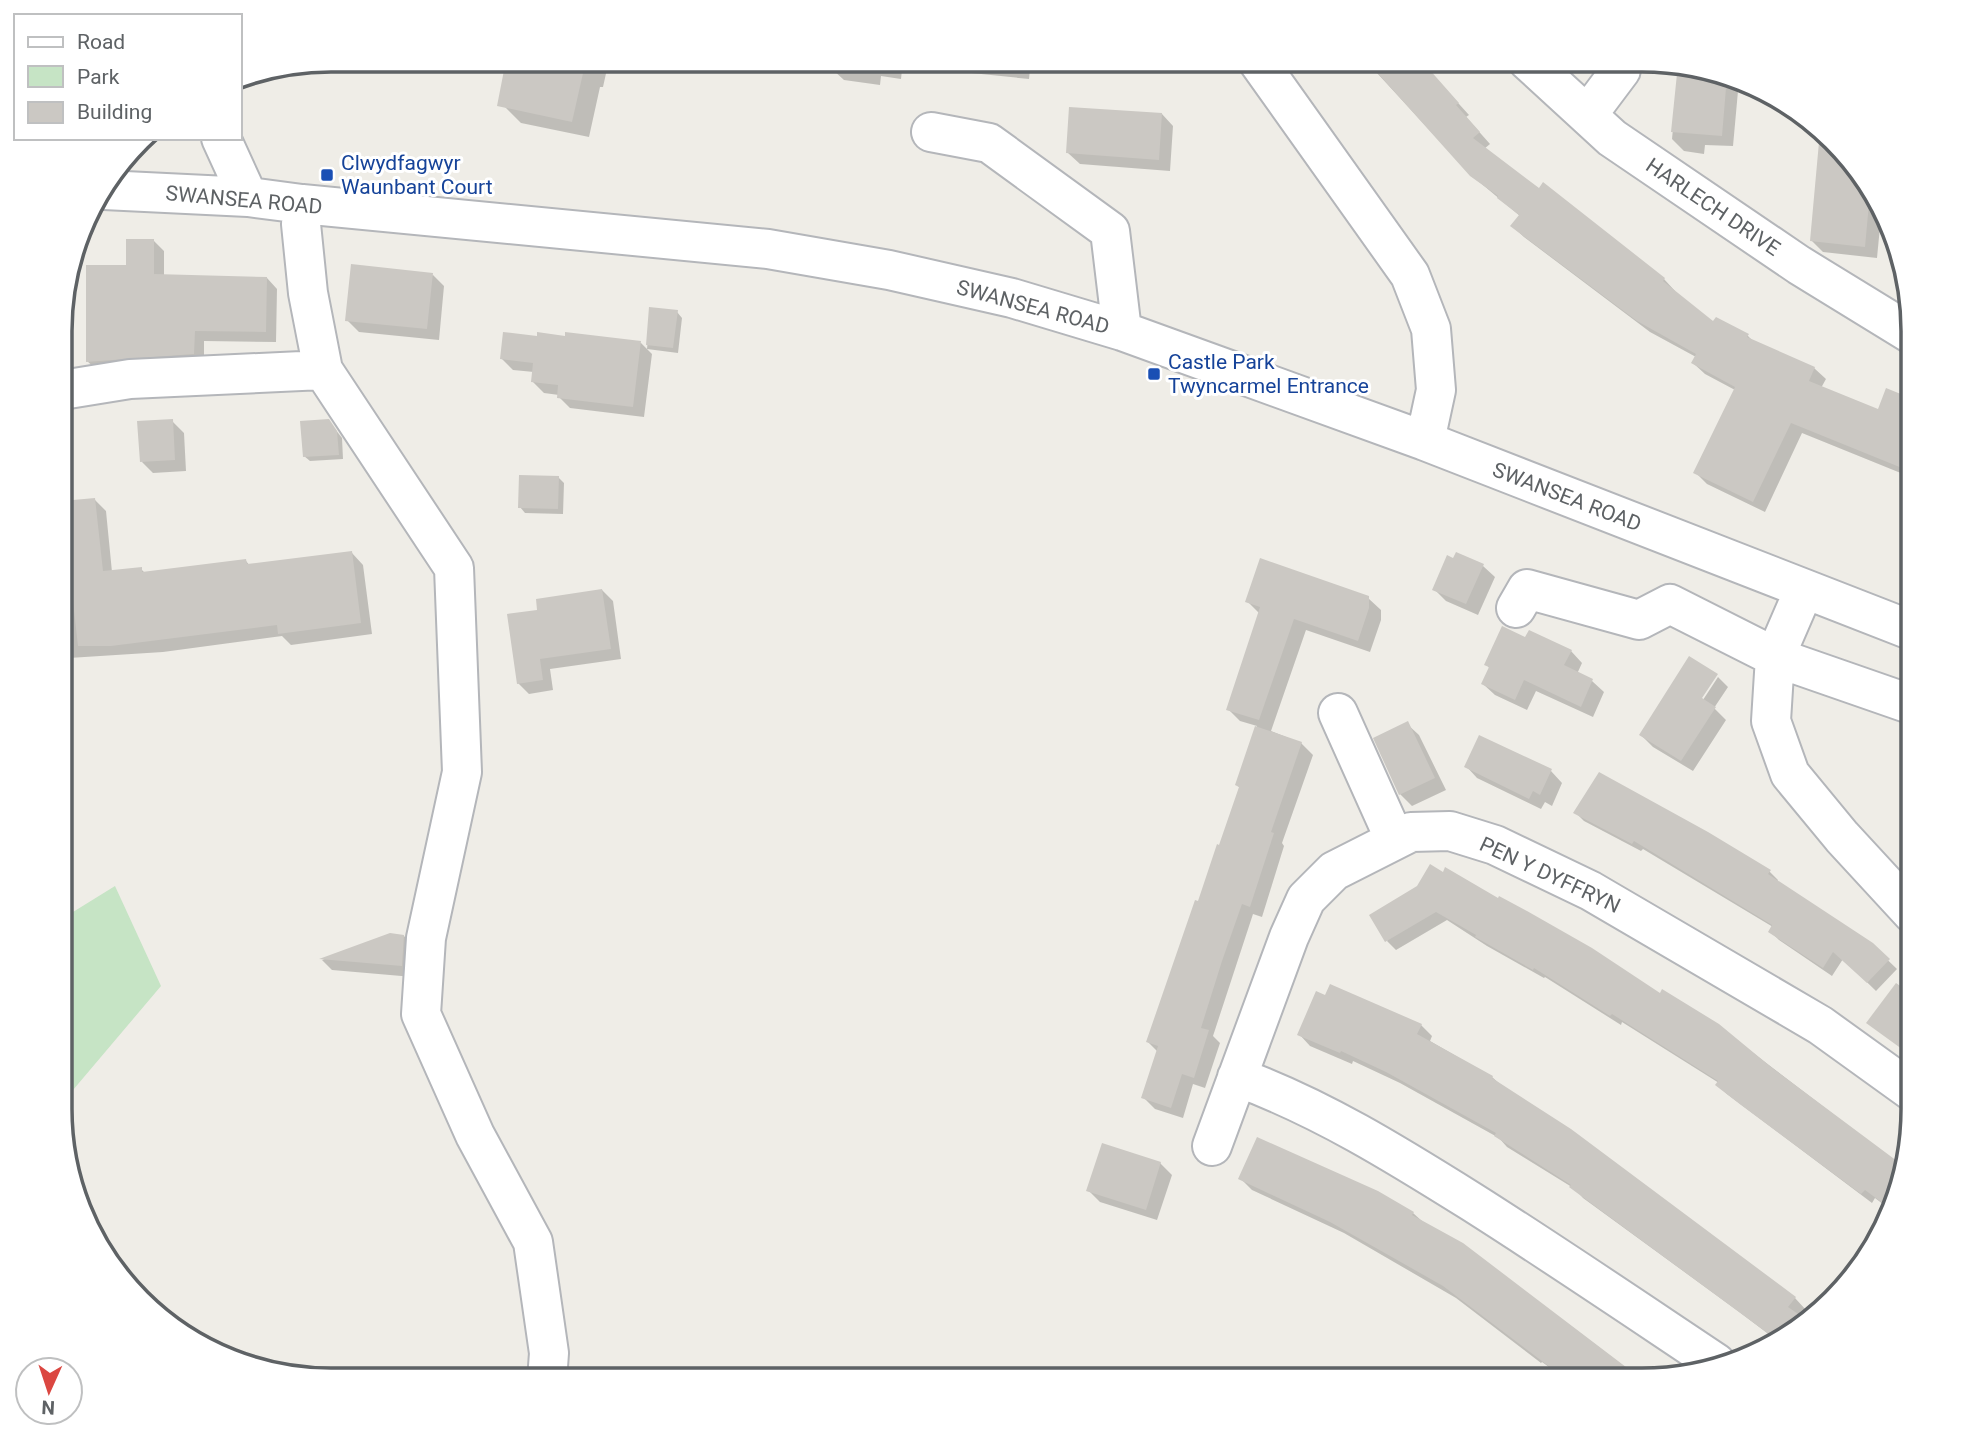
<svg xmlns="http://www.w3.org/2000/svg" width="1973" height="1440" viewBox="0 0 1973 1440" font-family="Roboto,sans-serif">
	<style>
		.green { fill: #c6e4c5 }
		.shadow { fill: #0003 }
		.building { fill: #cbc8c3 }
		.lines { fill: none; stroke-linecap: round; stroke-linejoin: round }
		.minor-casing { stroke: #b4b6ba; stroke-width: 42 }
		.minor { stroke: #fff; stroke-width: 38 }
		.transit-dot { fill: #1a4fb4; stroke: #fff; stroke-width: 2.5 }
		.labels { text-anchor: middle; stroke-width: 6; stroke-linejoin: round; paint-order: stroke }
		.transit-label { font-size: 21px; fill: #164399; stroke: #fff; text-anchor: start }
		.street-label { font-size: 21px; fill: #5e6265; stroke: #fff }
		.rim { fill: none; stroke: #5e6265; stroke-width: 3.5 }
	</style>
	<rect width="100%" height="100%" fill="#efede7"/>
	<path class="green" d="M115 886 161 986 62 1103V912H73Z"/>
	<path class="shadow" d="M516 60H609L603 87H600L589 137 521 123 505 107Z
		M834 60H1031L1029 79 922 68V72L902 70 901 79 881 76 880 85 844 80 832 69Z
		M1365 60H1408L1421 78 1440 83 1469 115 1466 117 1490 144 1484 149 1664 279 1675 291 1674 292 1714 324 1748 336 1753 341 1814 368 1826 379 1821 388 1879 412 1913 401V478L1802 433 1765 512 1707 484 1696 473 1735 390 1705 374 1693 363 1696 357 1650 332 1524 237 1512 226 1520 216 1471 175Z
		M1679 65 1739 80 1733 146 1705 145 1704 154 1684 151 1672 139Z
		M1162 114 1173 126 1170 171 1080 164 1068 153Z
		M1822 134 1882 206 1877 258 1823 252 1812 241Z
		M154 241 164 251V276L267 278 277 289 276 342 204 341V364L98 371 87 361Z
		M433 275 444 286 439 340 359 332 347 320Z
		M651 309 677 312 682 318 678 353 647 349 652 354 644 417 570 408 559 397V395L544 393 533 382 534 372 513 370 502 359 641 343 647 349Z
		M328 420 342 438 343 459 310 461 304 456Z
		M172 421 184 433 186 471 153 473 142 462Z
		M558 477 564 483 563 514 525 513 520 507Z
		M95 500 106 511 112 572 141 569 146 574 246 561 250 566 352 553 363 565 372 634 291 645 282 636 163 652 69 658 62 651V568L66 567 62 503Z
		M1483 566 1495 577 1478 615 1446 601 1434 589Z
		M602 590 613 601 621 659 550 669 553 690 529 694 518 683 539 611Z
		M1368 598 1381 610V620L1370 652 1306 630 1271 731 1301 743 1313 755 1282 843 1284 846 1262 917 1253 914 1213 1036 1220 1043 1205 1088 1193 1084 1183 1118 1155 1109 1143 1097 1158 1052 1148 1042 1220 847 1240 788 1237 785 1257 726 1240 721 1228 709 1260 614 1247 601Z
		M1526 640 1571 651 1582 663 1577 674 1592 681 1604 692 1593 717 1536 691 1527 710 1495 695 1483 684 1490 669 1486 664Z
		M1718 677 1728 687 1714 708 1726 720 1693 771 1653 747 1641 735 1696 704 1699 706Z
		M1407 724 1419 735 1446 790 1412 806 1400 794Z
		M1466 766 1551 771 1562 783 1552 806 1545 802 1541 809 1477 778Z
		M1575 812 1769 871 1778 880 1777 882 1872 945 1897 969 1876 991 1843 959 1832 976 1779 940 1770 931 1773 927 1643 849 1641 851 1584 821Z
		M1913 828V862L1905 855Z
		M1418 887 1661 995 1718 1026 1889 1157 1899 1197 1892 1211 1875 1198 1872 1203 1727 1094 1717 1085 1719 1083 1622 1022 1621 1025 1545 977 1544 978 1487 946 1447 920 1396 950 1387 941Z
		M390 935 404 936 415 948 413 977 332 970 322 960Z
		M1421 1025 1432 1036 1430 1041 1492 1077 1502 1086 1795 1298 1806 1310 1800 1317 1803 1319 1773 1344 1769 1340 1771 1336 1738 1311 1583 1198 1575 1189 1507 1147 1499 1138 1400 1083 1353 1061 1352 1064 1310 1046 1299 1034Z
		M1160 1163 1172 1175 1157 1220 1100 1202 1088 1190Z
		M1240 1178 1413 1213 1423 1222 1567 1323 1642 1380H1567L1542 1362 1541 1363 1456 1298 1344 1233 1252 1190Z"/>
	<path class="building" d="M506 60H586L572 122 497 106Z
		M1366 60H1421L1459 103 1456 105 1480 132 1473 138 1539 188 1543 182 1665 278 1663 281 1713 321 1716 317 1749 334 1747 337 1815 367 1809 381 1878 409 1886 388 1913 399V442L1902 468 1791 423 1753 502 1693 473 1735 387 1691 363 1696 354 1637 321 1510 226 1519 215 1497 198 1498 196 1470 176Z
		M1678 64 1727 76 1722 136 1671 132Z
		M1069 107 1162 113 1159 160 1066 153Z
		M1820 131 1870 192 1865 247 1810 241Z
		M126 239H154V274L267 277 266 332 195 331 194 354 86 362V265H126Z
		M351 264 433 273 427 329 345 321Z
		M649 307 678 310 673 348 646 345Z
		M503 332 537 336V332L565 336V332L641 341 633 407 557 398 558 385 531 382 533 363 500 359Z
		M173 419 175 460 140 462 137 421Z
		M329 419 337 431 339 455 303 457 300 421Z
		M519 475 559 476 558 509 518 508Z
		M95 498 103 571 142 567V572L246 559 247 564 352 551 361 623 278 634 277 625 111 646H78L66 539H62V501Z
		M1456 552 1484 564 1466 604 1432 590 1447 555 1453 558Z
		M1260 558 1369 596V608L1358 641 1294 619 1259 720 1226 710 1260 607 1245 602Z
		M602 589 611 649 540 659 543 680 517 684 507 614 537 610 536 599Z
		M1502 626 1525 637 1529 630 1572 650 1564 665 1593 679 1581 707 1524 680 1515 700 1481 684 1489 667 1484 665Z
		M1689 656 1718 674 1702 698 1716 707 1681 761 1639 735Z
		M1408 721 1435 778 1399 795 1373 738Z
		M1255 726 1302 742 1271 832 1274 833 1250 907 1242 904 1222 961 1201 1028 1209 1030 1194 1078 1182 1074 1171 1108 1141 1098 1158 1046 1146 1042 1195 900 1198 901 1217 844 1219 845 1239 787 1235 785Z
		M1479 735 1552 769 1540 795 1533 791 1529 799 1464 767Z
		M1599 772 1708 832 1771 870 1768 874 1873 943 1890 959 1867 983 1833 952 1823 968 1768 932 1772 925 1634 841 1632 844 1573 813Z
		M1430 864 1443 872 1445 867 1498 898 1499 896 1527 911 1592 948 1660 993 1662 989 1719 1024 1771 1067 1905 1167 1899 1197 1892 1210 1865 1190 1861 1194 1741 1105 1715 1085 1718 1081 1612 1014 1610 1016 1534 968 1533 970 1475 937 1476 935 1436 912 1385 942 1369 915 1417 886Z
		M390 933 404 935 402 966 319 959Z
		M1896 983 1913 995V1057L1866 1023Z
		M1330 984 1422 1024 1417 1034 1493 1076 1492 1078 1571 1129 1796 1297 1788 1307 1804 1318 1777 1340 1569 1187 1571 1185 1494 1136 1496 1133 1386 1072 1341 1051 1340 1053 1297 1035 1316 991 1325 995Z
		M1257 1137 1378 1191 1414 1212 1412 1215 1463 1243 1643 1380H1567L1443 1286 1330 1222 1238 1179Z
		M1102 1143 1161 1162 1146 1210 1086 1191Z"/>
	<g class="lines">
		<defs>
			<path id="minor" d="M1257 60 1410 275 1431 329 1436 390 1425 441
				M1527 60 1612 138 1799 265 1913 335
				M1588 114 1621 70 1622 60
				M931 132 989 143 1110 231 1122 331
				M221 138 248 197
				M104 190 248 197 302 204 768 249 889 270 1012 298 1122 331 1425 441 1913 631
				M302 204 301 224 308 293 323 370 454 568 462 772 426 938 421 1014 475 1135 533 1242 549 1353 547 1380
				M62 390 130 379 323 370
				M1804 590 1775 657 1771 721 1790 774 1842 837 1913 914
				M1516 608 1527 589 1639 620 1670 604 1775 657 1913 705
				M1338 713 1395 840
				M1237 1077C1320 1107 1397 1155 1472 1202 1554 1254 1635 1309 1716 1363
				M1212 1146 1289 937 1306 899 1334 871 1411 832 1450 831 1495 845 1591 891 1820 1025 1913 1092"/>
		</defs>
		<use href="#minor" class="minor-casing"/>
		<use href="#minor" class="minor"/>
	</g>
	<g class="transit-dot">
		<rect x="320" y="168" width="14" height="14" rx="3.5"/>
		<rect x="1147" y="367" width="14" height="14" rx="3.5"/>
	</g>
	<g class="labels">
		<g class="transit-label">
			<text x="341" y="170">Clwydfagwyr<tspan x="341" dy="24">Waunbant Court</tspan></text>
			<text x="1168" y="369">Castle Park<tspan x="1168" dy="24">Twyncarmel Entrance</tspan></text>
		</g>
		<g class="street-label">
			<text transform="translate(244 200) rotate(5)" y="7">SWANSEA ROAD</text>
			<text transform="translate(1713 207) rotate(34)" y="7">HARLECH DRIVE</text>
			<text transform="translate(1033 307) rotate(15)" y="7">SWANSEA ROAD</text>
			<text transform="translate(1567 497) rotate(21)" y="7">SWANSEA ROAD</text>
			<text transform="translate(1550 875) rotate(25)" y="7">PEN Y DYFFRYN</text>
		</g>
	</g>
	<path d="M0 0H1973V1440H0ZM331 72H1642A259 259 0 0 1 1901 331V1109A259 259 0 0 1 1642 1368H331A259 259 0 0 1 72 1109V331A259 259 0 0 1 331 72Z" fill="#fff" fill-rule="evenodd"/>
	<path class="rim" d="M331 72H1642A259 259 0 0 1 1901 331V1109A259 259 0 0 1 1642 1368H331A259 259 0 0 1 72 1109V331A259 259 0 0 1 331 72Z"/>
	<rect x="14" y="14" width="228" height="126" fill="#ffffff" stroke="#bfc0c1" stroke-width="2"/>
	<rect x="28" y="37" width="35" height="10" fill="#ffffff" stroke="#bfc0c1" stroke-width="2"/>
	<text x="77" y="49" font-size="21" fill="#5e6265">Road</text>
	<rect x="28" y="66" width="35" height="21" fill="#c6e4c5" stroke="#bfc0c1" stroke-width="2"/>
	<text x="77" y="84" font-size="21" fill="#5e6265">Park</text>
	<rect x="28" y="102" width="35" height="21" fill="#cbc8c3" stroke="#bfc0c1" stroke-width="2"/>
	<text x="77" y="119" font-size="21" fill="#5e6265">Building</text>
	<g transform="translate(49 1391) rotate(183)"><circle r="33" fill="#ffffff" stroke="#bfc0c1" stroke-width="2"/>
	<path d="M0-5L12 26L0 18L-12 26Z" fill="#db4741"/>
	<text y="-10" font-size="19" font-weight="bold" text-anchor="middle" fill="#5e6265">N</text>
	</g>
</svg>
